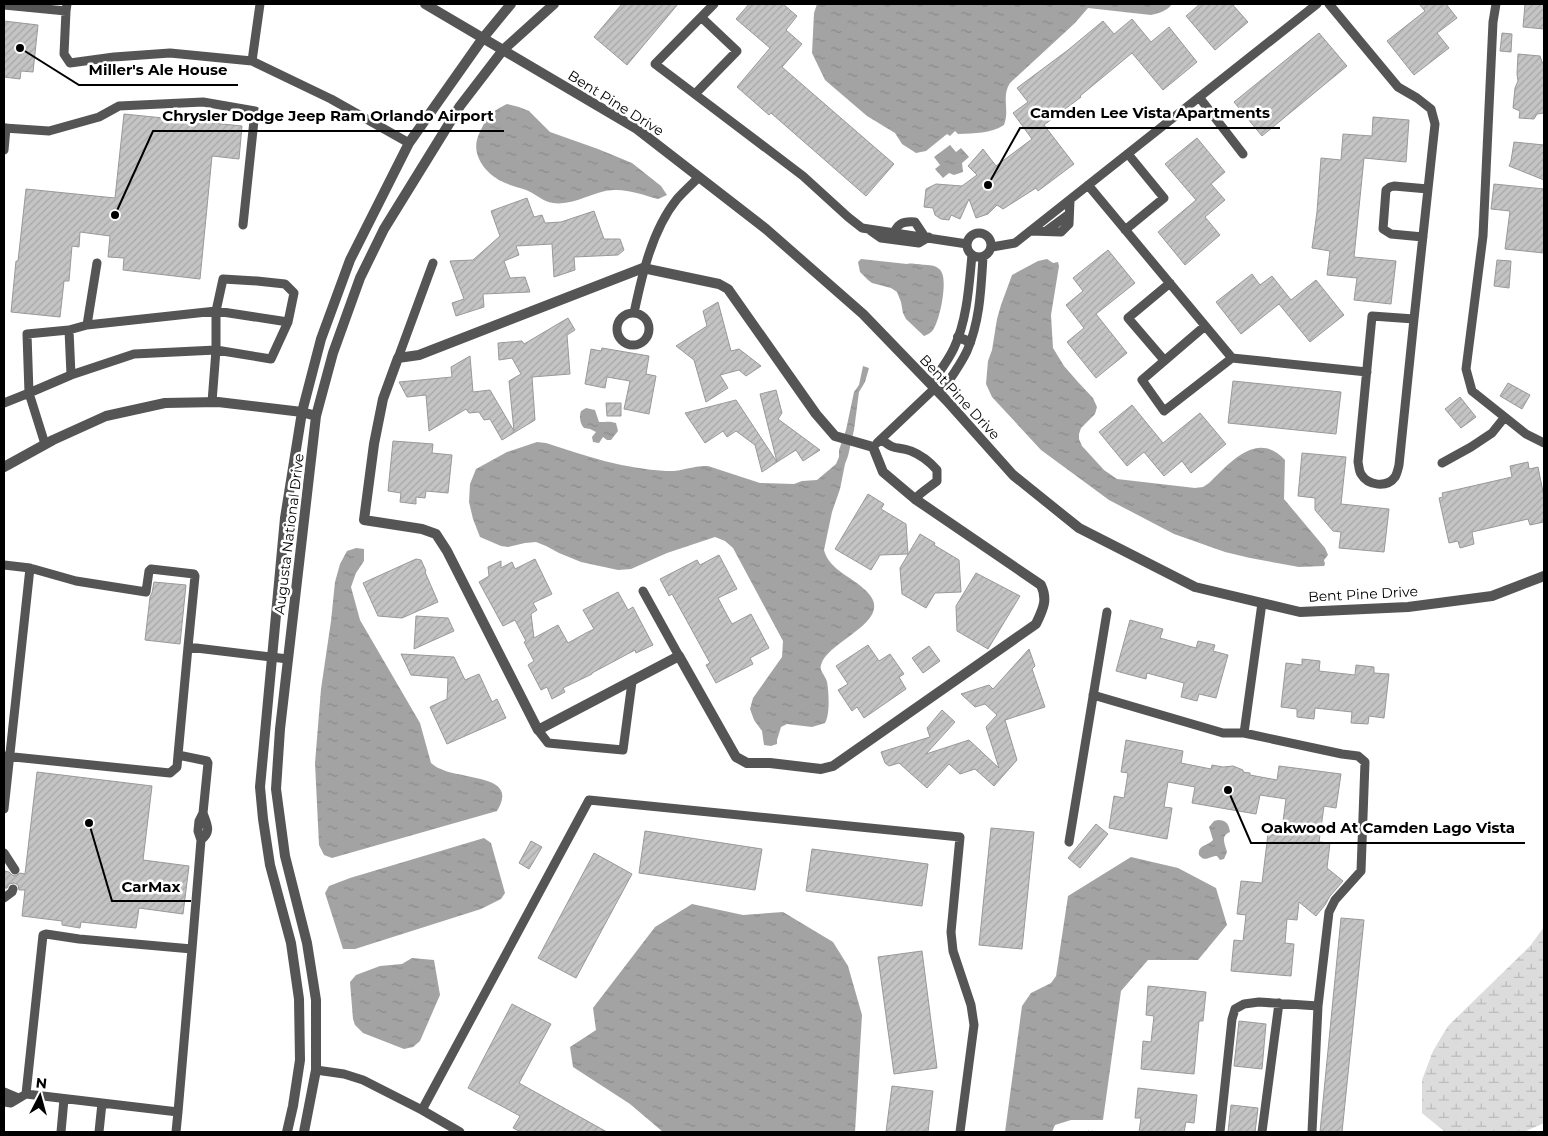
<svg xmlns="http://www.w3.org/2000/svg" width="1548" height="1136" viewBox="0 0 1548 1136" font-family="Montserrat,sans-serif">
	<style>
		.wetland { fill: url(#wetland-marsh) }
		.water { fill: url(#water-ripples) }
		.building { fill: url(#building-hatch); stroke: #999 }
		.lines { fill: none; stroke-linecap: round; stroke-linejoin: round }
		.path { stroke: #777; stroke-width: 2.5; stroke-dasharray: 1 2.5; stroke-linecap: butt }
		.service { stroke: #555; stroke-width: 9 }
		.minor { stroke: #555; stroke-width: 10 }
		.tertiary { stroke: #555; stroke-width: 10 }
		.labels { text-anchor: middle; stroke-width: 5; stroke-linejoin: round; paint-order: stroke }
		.street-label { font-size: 14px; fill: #000; stroke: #fff }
		.leader { fill: none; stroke: #000; stroke-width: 2 }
		.callout-dot { fill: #000; stroke: #fff; stroke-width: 2 }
		.callout-label { font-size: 15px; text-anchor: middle; font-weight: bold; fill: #000; stroke: #fff; stroke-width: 5; stroke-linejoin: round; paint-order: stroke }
	</style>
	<defs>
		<pattern id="wetland-marsh" width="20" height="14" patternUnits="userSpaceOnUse" patternTransform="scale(1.25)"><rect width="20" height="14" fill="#dcdcdc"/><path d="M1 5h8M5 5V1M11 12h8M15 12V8" fill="none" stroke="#bbb"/></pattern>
		<pattern id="water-ripples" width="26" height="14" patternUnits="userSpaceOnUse" patternTransform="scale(1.25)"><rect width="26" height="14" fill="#a3a3a3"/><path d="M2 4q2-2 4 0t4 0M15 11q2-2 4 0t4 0" fill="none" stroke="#8b8b8b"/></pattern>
		<pattern id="building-hatch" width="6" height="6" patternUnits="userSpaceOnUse" patternTransform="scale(1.25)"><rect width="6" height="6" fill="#c4c4c4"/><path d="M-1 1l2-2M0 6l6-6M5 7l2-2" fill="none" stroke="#a7a7a7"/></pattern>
	</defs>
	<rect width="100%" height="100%" fill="#fff"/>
	<path class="wetland" d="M1544 927V1123L1524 1132H1445L1422 1113V1080L1433 1051 1448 1026 1530 946Z"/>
	<path class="water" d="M817 4H1172C1167 11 1159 13 1151 15L1088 8 1075 23 1010 83C1001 97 1010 110 1004 125 990 134 975 133 958 134L955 131 950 136 947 134 926 151 916 153 902 144 895 133 867 116 825 80 812 53 814 13Z
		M507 104 519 107 529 111 550 132 598 149 632 163 661 186 667 195 658 199C644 195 628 189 613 190 593 191 574 206 553 203 543 202 535 193 526 190 518 187 508 185 501 181 484 172 470 153 479 134 487 117 490 112 507 104Z
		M950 145 956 152 961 148 969 157 962 163 963 172 954 175 949 173 943 178 935 169 940 165 934 157Z
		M861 259 907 264C912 263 913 264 918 264 926 266 938 263 942 273 947 284 940 320 933 330 931 333 927 335 924 336L906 319 903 313 901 302 897 292 891 288 872 283 868 280 860 272 858 262Z
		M1047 259 1053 263 1058 262 1059 266 1051 315 1053 348 1064 366 1078 382 1093 398 1097 407 1095 414 1081 428 1079 434V439L1082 446 1104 470 1117 479 1195 488 1203 487 1209 483C1231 462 1257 430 1285 460L1284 499 1325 548 1328 555 1324 560 1325 564 1324 566 1299 567 1250 558 1225 552 1174 534 1109 500 1041 450 992 397 986 384 988 361 992 350 997 319 1001 305 1012 275 1038 261Z
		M863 366 869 368 865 382 859 392 854 430 848 456 845 464 840 489 832 512 824 550C829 571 856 578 869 594 893 622 827 641 821 665 819 671 826 676 827 682 829 692 830 715 825 723L812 727 787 724 781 727 777 740V744L771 746 764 745 762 731 754 720 750 709 753 698 782 657 783 641 733 548 725 541 715 537 667 553 631 569 618 570 581 562 559 553 546 546 536 542 525 543 508 547 501 546 480 537 473 519 469 502 470 484 476 469 507 452 537 442 546 443C585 456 625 469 666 471 681 472 694 465 708 466L760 483 794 484 802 481 817 480 836 464 839 457V450L846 430 854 392 859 385Z
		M586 408 595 410 599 422C605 422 610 421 616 423L618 431 611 440H607L603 437 599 443 593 442 592 437 596 432 590 429 584 428C580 424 579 416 581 411Z
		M356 548 364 549V561L356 573 351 587 360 620 420 723 431 763C434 765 437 768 441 769 454 776 493 777 500 789 505 796 501 804 497 811L332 858 324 855 319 845 315 763 321 689 331 621 335 582 340 564 347 551Z
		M1218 820C1226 820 1229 824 1230 832 1220 836 1225 844 1227 852L1224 859 1220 860 1217 856C1209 856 1205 863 1199 855 1197 845 1208 846 1213 840L1209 827 1214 821Z
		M484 838 491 843 505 893 501 899 481 909 355 949H343L325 893 329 886 350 878Z
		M1131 857 1178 868 1216 888 1227 925 1198 960H1148L1121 991 1103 1120H1071L1055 1125 1052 1132H1005L1022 1006 1031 993 1051 983 1056 976 1068 896Z
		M692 904 743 915 783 912 833 942 848 966 862 1015 855 1132H663L630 1104 573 1067 570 1047 596 1030 593 1008 655 927Z
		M412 958 434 960 440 995 420 1041 413 1047 404 1049 363 1033 355 1025 353 1019 350 982 356 975 380 966 402 964Z"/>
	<path class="building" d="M622 4H678L627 65 594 37Z
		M749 4H783L797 16 786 30 802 44 782 67 894 164 866 196 771 113 769 115 737 87 770 48 736 19Z
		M1200 4H1232L1248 22 1215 50 1186 16Z
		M1419 4H1446L1457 18 1437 33 1449 48 1414 75 1387 41 1425 11Z
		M1525 4H1544V29L1523 27Z
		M1132 19 1151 42 1169 27 1197 62 1163 90 1132 53 1080 96 1081 97 1044 125 1074 164 1038 191 1036 188 1003 209 997 205 988 214 976 218 969 199 960 219 951 215 949 220 941 219 935 215 933 208 924 207 926 189 936 184 962 186 977 175 968 166 983 149 996 166 1032 139 1013 113 1028 102 1017 88 1068 50 1103 21 1114 34Z
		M4 21 38 25 33 72 21 71 20 79 4 77Z
		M1319 33 1347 66 1262 136 1234 102Z
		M1502 33 1512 34 1511 52 1500 51Z
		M1518 54 1540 56 1542 62 1544 63V113L1537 114 1534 119 1519 118 1520 111 1513 108 1515 88 1518 81 1517 74Z
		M124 114 242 126 239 159 212 156 200 279 123 270 124 258 108 257 110 236 80 232 79 247 72 246 69 281H64L60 317 11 312 16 261H18L26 189 115 198Z
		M1373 117 1409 120 1406 162 1364 158 1354 257 1396 261 1391 304 1354 300 1357 278 1327 275 1330 251 1312 248 1317 212 1321 158 1341 160 1343 134 1372 136Z
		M1197 138 1225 172 1211 184 1225 200 1205 217 1220 235 1185 265 1158 232 1196 200 1165 164Z
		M1514 142 1544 145V180L1509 166 1511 161Z
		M1494 184 1544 189V253L1505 249 1510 211 1491 209Z
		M527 198 534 217 542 215 545 223 561 222 594 211 604 239H620L624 250 618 255 574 257 575 270 554 277 552 244 516 246 519 255 504 261 510 278 525 277 530 292 483 294 484 307 456 316 452 303 464 299 450 261 473 260 500 236 491 211Z
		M1108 250 1135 283 1096 314 1127 353 1096 378 1067 342 1084 328 1066 305 1083 291 1073 278Z
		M1497 260 1511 261 1509 288 1494 286Z
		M1252 274 1260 285 1272 276 1291 300 1316 280 1344 315 1310 342 1279 304 1241 334 1216 302Z
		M718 302 731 351 739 349 761 366 746 376 739 370 720 375 728 388 706 402 694 360 676 346 707 326 703 311Z
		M568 318 575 330 567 335 570 374 532 377 535 420 502 440 490 419 484 420 479 412 469 413 466 409 429 431 426 395 407 397 399 382 452 377 451 367 470 356 473 392 490 390 514 431 509 381 521 374 512 358 499 360 498 343 522 341 524 344Z
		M602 348 649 356 646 374 656 376 649 414 624 409 630 381 607 377 605 388 585 384 591 349 601 351Z
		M1233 381 1341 392 1336 434 1228 423Z
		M1508 383 1530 395 1522 409 1500 396Z
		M776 390 782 413 778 419 820 450 803 461 796 450 777 462 760 394Z
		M1460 397 1476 417 1461 428 1445 409Z
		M736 400 777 462 762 472 755 445 736 431 727 437 723 431 705 443 685 413Z
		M606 403H621V416H607Z
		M1132 405 1163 443 1200 413 1226 444 1191 473 1182 461 1164 476 1144 452 1127 466 1099 432Z
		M393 441 433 444 432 453 452 455 448 493 426 491 425 498 416 497V504L400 502 401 493 388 491Z
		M1302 453 1346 457 1341 504 1389 509 1384 552 1339 548 1341 532 1333 531 1315 510V498L1298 496Z
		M1528 462 1529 469 1538 467 1544 497V522L1530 525 1528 519 1472 532 1474 544 1460 548 1458 541 1449 543 1439 498 1443 497 1442 493 1512 477 1510 466Z
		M868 494 884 504 881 509 906 524 908 554 880 555 871 570 835 549Z
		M920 534 935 543 934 545 959 560 961 592 935 593 926 608 902 594 900 568Z
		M719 555 737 589 718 598 728 617 732 624 751 614 769 648 750 658 753 664 716 683 706 665 710 663 688 623 672 594 669 596 660 579 697 560 700 565Z
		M416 559 421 560 426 571 425 572 438 602 402 618 378 616 363 583Z
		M535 559 552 594 533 603 537 610 531 614 534 638 558 625 568 643 586 633 594 629 583 610 618 592 628 610 633 607 653 645 636 653 635 650 592 673V674L563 688 565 692 552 699 547 687 541 690 528 665 534 661 524 642 526 641 515 620 503 626 479 582 489 576 488 567 501 561V568L512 562 515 569Z
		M976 573 1020 596 988 649 957 631 956 606Z
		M154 582 186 585 180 644 145 640 150 597 152 593Z
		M416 616 448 618 454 631 414 649Z
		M1130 620 1163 629 1160 638 1196 648 1198 641 1215 645 1213 651 1228 655 1216 698 1199 694 1197 701 1181 697 1184 683 1147 673 1146 679 1116 671Z
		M868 645 879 661 890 654 904 674 899 677 906 689 864 718 857 707 852 711 838 690 848 684 836 666Z
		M929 646 940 661 923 673 912 658Z
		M1029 649 1035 666 1032 669 1045 707 1005 720 1017 760 994 786 975 769 960 774 949 764 927 788 899 763 889 766 885 763 881 752 930 737 927 728 942 710 955 722 926 754 969 740 999 768 986 727 997 715 985 704 975 707 961 694 989 685 993 689Z
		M401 654 454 657 465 680 479 674 492 702 497 699 506 718 447 744 430 707 447 699 448 678 411 675Z
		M1302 659 1320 661 1319 671 1355 675 1356 665 1374 667V673L1389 674 1384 718 1369 716 1368 724 1351 723 1352 712 1315 708 1314 719 1297 717V709L1281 707 1286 663 1302 665Z
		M1126 740 1183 751 1181 763 1211 769 1212 765 1223 767 1233 766 1243 770V772L1250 773V775L1277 780 1279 766 1341 774 1336 808 1324 806 1319 842 1330 843 1327 868 1343 881 1330 896 1325 905 1316 916 1299 902 1297 920 1287 919 1285 943 1294 944 1291 976 1231 971 1234 940 1243 941 1246 915 1237 914 1241 881 1262 883 1268 834 1281 836 1286 799 1260 795 1256 814 1192 803 1195 787 1168 782 1164 807 1172 808 1167 839 1109 828 1114 796 1124 798 1128 773 1121 772Z
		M37 772 152 786 143 860 189 866 183 914 139 908 136 928 81 922 80 928 62 925V921L22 916 25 890H19L18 885 14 883 9 884 7 888H4V880L5 871 9 872 12 875 15 876 20 873 25 874Z
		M1096 824 1108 834 1080 868 1068 858Z
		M991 828 1034 832 1022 949 979 945Z
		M645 831 762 849 755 890 639 873Z
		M531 841 542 847 529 869 519 863Z
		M812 849 928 864 922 906 806 891Z
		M594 853 632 874 576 978 538 958Z
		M1341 918 1364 920 1342 1132H1320Z
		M922 951 937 1068 894 1074 878 957Z
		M1148 986 1206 992 1203 1021H1199L1194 1074 1141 1069 1143 1041 1151 1042 1154 1016 1146 1015Z
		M512 1004 551 1024 519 1083 607 1132H521L513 1128 520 1116 468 1088Z
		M1239 1021 1266 1024 1262 1069 1234 1066Z
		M892 1086 933 1091 928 1132H886Z
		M1138 1088 1197 1095 1194 1123 1186 1122 1184 1132H1139L1141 1118H1135Z
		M1231 1105 1258 1108 1255 1132H1228Z"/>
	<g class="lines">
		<path class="path" d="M1088 1132H1095"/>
		<path class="service" d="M260 4 252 61 331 99 409 143
			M714 4 655 64 803 176 848 217 862 228 967 244
			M1329 4 1398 87 1417 98 1431 109 1435 124 1414 319 1372 316 1358 462C1359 466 1359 471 1361 474 1368 486 1387 488 1395 477 1397 474 1398 469 1399 465L1414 319
			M1496 4 1493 22 1483 236 1466 369 1472 391 1526 434 1544 443
			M4 5 66 11 67 4
			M66 11 64 54 70 63 114 57 170 53 252 61
			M695 94 737 51 701 17
			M1199 97 1243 154
			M4 128 49 131 99 117 119 106 203 102 255 111 243 225
			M4 150 6 128
			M1088 185 1232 358 1367 372
			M1125 230 1164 198 1128 154
			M871 231 881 238 919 243 929 237
			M1030 231 1061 232 1069 224 1070 200
			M1046 231 1069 214
			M967 245a12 12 0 1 1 24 0a12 12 0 1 1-24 0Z
			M893 237C896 224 902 221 915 222L925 237
			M1423 237 1391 234 1383 229 1386 190 1390 187 1394 186 1428 189
			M992 247 1015 243 1317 4
			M223 279 257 281 285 284 294 293 288 322 271 359 216 350V311Z
			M634 313C642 275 652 230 677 199 684 191 692 184 699 177
			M617 329a16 16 0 1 1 32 0a16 16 0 1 1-32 0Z
			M87 325 216 311 288 322
			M1205 326 1142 380 1164 411 1232 358
			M398 358 433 263
			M1164 360 1128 318 1170 283
			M71 375 69 330 87 325 97 263
			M931 384C939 372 948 361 954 348 967 320 969 286 972 255
			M940 394C949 380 960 366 967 351 980 321 981 289 983 257
			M4 403 29 393 27 334 69 330
			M881 439C895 451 896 446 911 451 921 455 930 462 937 470V481C930 487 921 492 915 499
			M877 443 935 388
			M45 444 29 393 71 375 134 354 216 350 212 402
			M1442 463 1471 447 1492 433 1504 418
			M4 565 30 568 76 581 146 592 149 571 151 569 194 574 195 576 188 647
			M643 591 679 656
			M1093 695 1223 733H1244L1342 754 1358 756 1365 762 1361 871 1335 900 1329 912 1318 1006 1312 1132
			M538 730 548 743 623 750 632 682
			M1244 733 1262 603
			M4 756 170 773 177 767 178 755
			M4 809 30 568
			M203 813C207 825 212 831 201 840L198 831 199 821 203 813 208 763 207 761 178 755 188 647 288 659
			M1069 842 1107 612
			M4 853 15 870
			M4 898 12 892 13 889
			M46 934 79 939 192 949 178 1112 26 1094 43 935Z
			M192 949 201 840
			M316 1070 344 1074 363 1080 422 1110 460 1132
			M4 1092 18 1098
			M4 1102 11 1103 26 1094
			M422 1110 589 800 960 837 951 932 953 951 971 1005 974 1025 960 1132
			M61 1132 64 1099
			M99 1132 102 1103
			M176 1132 178 1112
			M1220 1132 1232 1019 1235 1009 1244 1004 1259 1002 1318 1006
			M1262 1132 1279 1003"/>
		<path class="minor" d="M643 268 719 284 728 289 816 414 835 436 873 447 883 472 915 499 1041 585C1048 600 1043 609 1036 624L833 766 821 769 770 763H747L736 757 679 656 538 730 447 551 436 534 422 529 364 520 374 444 383 399 398 358 419 355Z
			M958 337 970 342
			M4 467 53 440 106 416 165 403 218 402 302 412 316 416
			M287 1132 293 1106 300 1060 299 999 291 943 270 865 263 819 260 787 285 518 302 412 321 339 350 260 409 143 483 38 511 4
			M304 1132 316 1070V1000L307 943 285 856 276 789 280 729 316 416 333 353 360 278 384 229 460 106 503 50 554 4"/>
		<path class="tertiary" d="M425 4 637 129 766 229 863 314 947 401 1013 475 1079 528 1195 587 1300 612 1408 607 1492 596 1544 576"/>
	</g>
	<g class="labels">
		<g class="street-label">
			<text transform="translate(616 103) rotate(32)" y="5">Bent Pine Drive</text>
			<text transform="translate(960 397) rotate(47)" y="5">Bent Pine Drive</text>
			<text transform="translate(289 534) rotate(-83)" y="5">Augusta National Drive</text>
			<text transform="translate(1363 594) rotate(-3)" y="5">Bent Pine Drive</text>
		</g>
	</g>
	<path class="leader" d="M20 48L79 85H238M988 185L1020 128H1280M115 215L153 131H504M1228 790L1251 843H1525M89 823L112 901H191"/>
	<g class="callout-dot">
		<circle cx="20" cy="48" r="5"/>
		<circle cx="988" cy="185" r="5"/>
		<circle cx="115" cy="215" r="5"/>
		<circle cx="1228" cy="790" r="5"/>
		<circle cx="89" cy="823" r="5"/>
	</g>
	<g class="callout-label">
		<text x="158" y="75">Miller's Ale House</text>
		<text x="1150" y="118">Camden Lee Vista Apartments</text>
		<text x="328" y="121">Chrysler Dodge Jeep Ram Orlando Airport</text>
		<text x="1388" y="833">Oakwood At Camden Lago Vista</text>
		<text x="151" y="892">CarMax</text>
	</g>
	<rect width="1548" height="1136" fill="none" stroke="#000000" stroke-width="10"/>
	<g transform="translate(40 1096) rotate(6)" stroke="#ffffff" stroke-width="4" paint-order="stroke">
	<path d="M0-4L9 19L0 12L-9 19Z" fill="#000000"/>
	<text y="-8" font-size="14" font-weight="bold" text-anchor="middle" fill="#000000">N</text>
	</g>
</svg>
